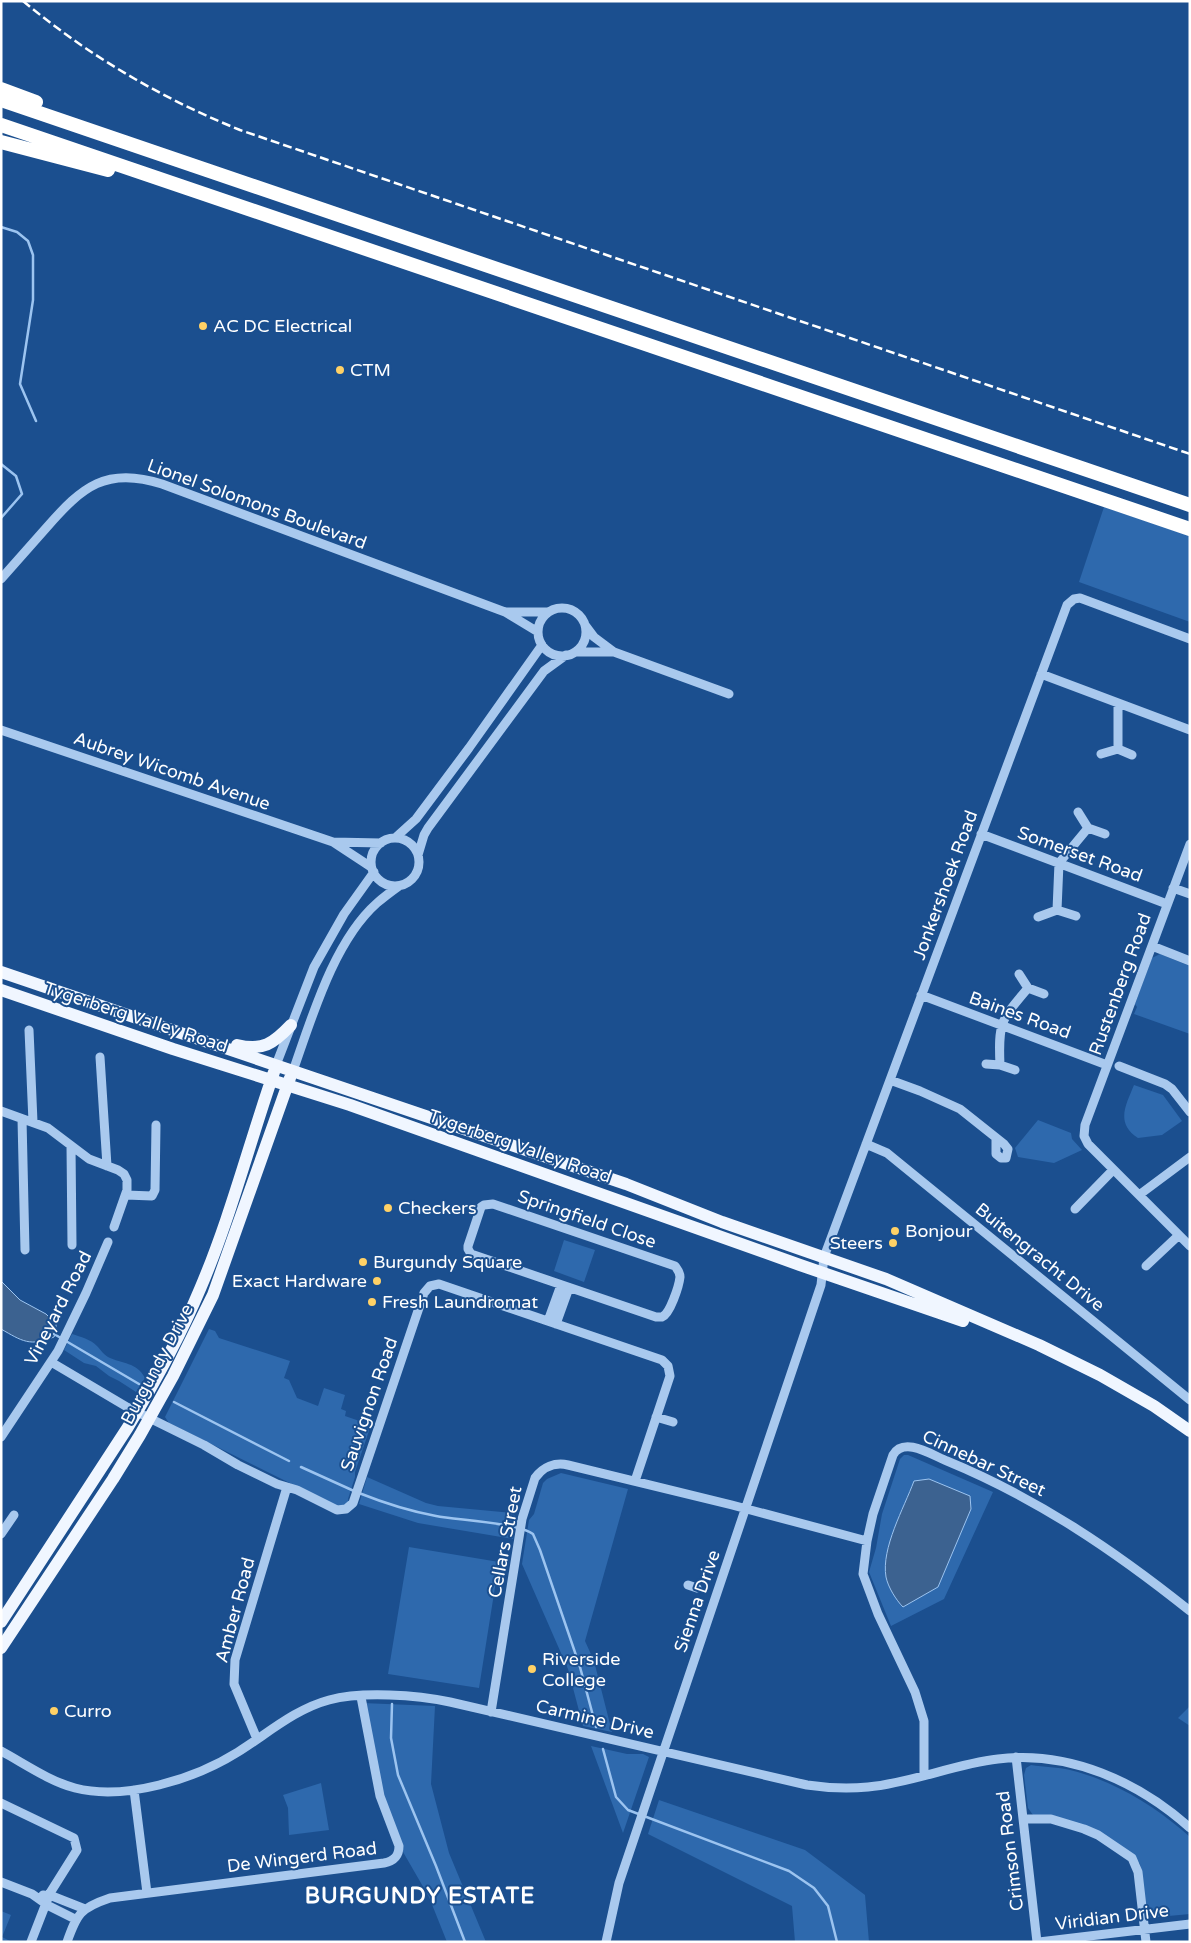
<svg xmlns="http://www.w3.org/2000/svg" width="1191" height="1943" viewBox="0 0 1191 1943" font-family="'Varela Round',sans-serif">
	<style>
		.green { fill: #2e69ad }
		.water { fill: #3c6290; stroke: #9cc4f0 }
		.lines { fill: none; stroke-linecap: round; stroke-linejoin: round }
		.stream { stroke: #9cc4f0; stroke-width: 2.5 }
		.minor { stroke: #a9c9ee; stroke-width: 9 }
		.major { stroke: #f0f6ff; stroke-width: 12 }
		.highway { stroke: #fff; stroke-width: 14 }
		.rail { stroke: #fff; stroke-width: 2.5; stroke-dasharray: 9 4; stroke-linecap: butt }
		.poi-dot { fill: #ffd166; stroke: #1b4f8f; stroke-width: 2 }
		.labels { text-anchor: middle; stroke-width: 4; stroke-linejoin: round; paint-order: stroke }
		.poi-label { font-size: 18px; fill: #fff; stroke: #1b4f8f; text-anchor: start }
		.street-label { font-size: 18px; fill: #fff; stroke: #1b4f8f }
		.district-label { font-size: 22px; font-weight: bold; letter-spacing: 1px; fill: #fff; stroke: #1b4f8f }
	</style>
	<rect width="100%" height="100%" fill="#1b4f8f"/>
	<path class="green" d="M1104 507 1190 536V622L1079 582Z
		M1160 954 1190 966V1034L1134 1014 1137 1007 1135 1004 1152 958Z
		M1134 1085 1163 1095 1182 1121 1162 1135 1138 1138C1115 1123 1126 1105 1134 1085Z
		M1038 1120 1071 1133 1072 1139 1082 1150 1054 1163 1018 1157 1015 1148Z
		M564 1240 595 1250 584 1282 554 1271Z
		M209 1329 215 1331 219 1338 290 1361 284 1378 289 1380 297 1398 318 1406 324 1388 345 1395 341 1409 346 1411 345 1416 371 1425 355 1472V1477L348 1499 349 1502 343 1506H336L169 1423 165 1417Z
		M72 1334C81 1337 90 1339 97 1346 101 1350 103 1354 108 1357 122 1364 137 1362 145 1378L136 1392 119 1381 109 1376 96 1366 84 1363 64 1350Z
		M904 1455H908L993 1492 944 1599 891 1626 869 1572 876 1548 882 1514 900 1459Z
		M561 1473 628 1489 585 1641 594 1661 612 1732 583 1726 568 1669 522 1564 529 1520 534 1514 543 1483 547 1479Z
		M367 1477 426 1503 438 1506 513 1513 517 1519 513 1539 418 1523 359 1504Z
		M409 1547 499 1562 479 1688 388 1674Z
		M362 1703 435 1706 431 1784 449 1853 486 1942H447L429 1897 399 1845 390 1823Z
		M1190 1706V1726L1178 1718Z
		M591 1746 627 1754H643L649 1757 623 1833Z
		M1031 1765C1044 1767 1058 1767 1070 1770 1111 1780 1150 1803 1182 1830L1190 1837V1914L1147 1918 1140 1864 1133 1854 1100 1832 1033 1815 1028 1808 1024 1775 1026 1768Z
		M321 1783 329 1830 289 1835 288 1808 283 1795Z
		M659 1800 805 1850 865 1895 869 1942H795L792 1906 648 1834Z
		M1 1911 11 1915 2 1937 12 1942H1Z"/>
	<path class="water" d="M1 1281 20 1300 46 1314 56 1324V1333L54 1337C30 1347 22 1341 1 1329Z
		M929 1479 970 1496 971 1509 938 1587 903 1607C896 1600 888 1587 886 1577 881 1548 904 1508 914 1481Z"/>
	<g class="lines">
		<path class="stream" d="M1 227 17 232 28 241 33 255V300L20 384 36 421
			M1 464 16 476 22 494 1 518
			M54 1334 139 1384
			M174 1402 289 1461
			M301 1467 354 1491
			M359 1493C384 1503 409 1511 436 1516 457 1520 519 1523 533 1534L540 1550 580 1667 596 1727
			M392 1704 391 1738 398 1775 436 1866 465 1942
			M603 1749 616 1797 628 1810 789 1871 814 1888 828 1906 837 1942"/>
		<path class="minor" d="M1 579C16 562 31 545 47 527 82 487 106 466 162 484L505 612 538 632
			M538 632a24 24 0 1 1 48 0a24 24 0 1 1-48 0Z
			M506 612H547
			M585 625 594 637 614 652 729 694
			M575 652H614
			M1041 674 1190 730
			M1118 703V749L1132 755
			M1 730 333 842 371 867
			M1101 754 1118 749
			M1078 812 1088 828 1105 834
			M981 834 1167 904
			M395 838 416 819 469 748 542 645
			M371 862a24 24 0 1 1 48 0a24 24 0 1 1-48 0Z
			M333 842 381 843
			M1190 844 1085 1125 1084 1136 1088 1144 1190 1246
			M418 855 424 835 428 828 544 671 566 655
			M1173 888 1190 894
			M1057 910 1059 863 1088 828
			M1038 917 1057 910 1076 916
			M1152 946 1190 961
			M1019 974 1028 988
			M921 995 1107 1065
			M29 1030 33 1122
			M100 1057 107 1166
			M986 1064 1000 1065 1015 1070
			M276 1065 314 967 344 914 374 872
			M1000 1065C998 1022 1001 1020 1028 988L1044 994
			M1119 1066 1165 1084 1172 1089 1190 1112
			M293 1071C312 1017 334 941 377 903 384 897 392 891 399 886
			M890 1080 920 1091 960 1109 1004 1144 1008 1149 1006 1158H1001L996 1154V1138
			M1 1111 48 1128 89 1159 118 1170 124 1174 127 1180V1190L114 1227
			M22 1119 25 1250
			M866 1144 887 1153 1190 1400
			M71 1146 72 1245
			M126 1195 152 1196 155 1190 156 1125
			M1139 1195 1190 1157
			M493 1204 675 1266C677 1269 680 1272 680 1277 679 1286 670 1314 662 1317H656L471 1254 468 1249V1246L481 1207 484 1205Z
			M1075 1209 1113 1170
			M1146 1266 1179 1235
			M548 1321 561 1285
			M556 1324 569 1288
			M51 1362 127 1407 204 1445 238 1465 277 1484 297 1490 337 1510 346 1509 353 1503 424 1293 430 1286 439 1284 662 1360 668 1366 670 1376 635 1481
			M656 1417 673 1422
			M1 1437 58 1351 86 1293 108 1242
			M1 1534 14 1515
			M688 1585 697 1588
			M491 1712 522 1519 535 1478C543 1467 555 1462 568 1465L732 1505 867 1541
			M257 1739 234 1684 235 1660 287 1487
			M1 1751C25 1764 49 1781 75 1788 125 1801 195 1779 238 1752 267 1734 295 1709 329 1700 362 1691 417 1695 450 1702L807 1785C827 1788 847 1789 868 1787 912 1783 954 1764 998 1759 1069 1750 1139 1782 1190 1828
			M1016 1757 1037 1942
			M924 1775V1721L915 1692 878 1614 863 1574 867 1541 873 1514 893 1455C904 1436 932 1455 947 1461 1037 1498 1115 1551 1190 1611
			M134 1790 147 1893
			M1 1803 74 1838 77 1850 50 1893 31 1942
			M1023 1819H1051L1084 1829 1098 1835 1132 1858 1138 1872 1146 1942
			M1 1882 32 1894 49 1906 75 1919
			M43 1895 52 1896 85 1909
			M67 1942C77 1914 80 1908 110 1898L384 1863C394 1861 399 1856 399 1846L380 1796 361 1697
			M606 1942 619 1883 821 1285 824 1257 1067 605 1074 599 1080 598 1190 639
			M1039 1942 1190 1924"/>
		<path class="major" d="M1 972 626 1184 722 1222 886 1279 1039 1345 1100 1375 1154 1406 1190 1431
			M1 990 173 1049 350 1105 800 1265 963 1321
			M237 1045C263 1051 273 1044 291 1025
			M1 1622 128 1427C155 1382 180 1337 200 1289 230 1219 249 1144 274 1072
			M1 1648 113 1479 140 1435 173 1376 213 1295 290 1078"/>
		<path class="highway" d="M1 89 36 102
			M1 100 1190 505
			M1 125 1190 529
			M1 142 108 170"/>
		<path class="rail" d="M23 1C89 56 161 98 240 130L1190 454"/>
	</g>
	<g class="poi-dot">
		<circle cx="203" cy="326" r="5"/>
		<circle cx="340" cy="370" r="5"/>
		<circle cx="388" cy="1208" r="5"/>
		<circle cx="895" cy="1231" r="5"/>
		<circle cx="893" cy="1243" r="5"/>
		<circle cx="363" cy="1262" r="5"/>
		<circle cx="377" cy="1281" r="5"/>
		<circle cx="372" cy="1302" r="5"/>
		<circle cx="532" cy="1669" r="5"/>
		<circle cx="54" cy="1711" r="5"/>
	</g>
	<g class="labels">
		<g class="poi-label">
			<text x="213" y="332">AC DC Electrical</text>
			<text x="350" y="376">CTM</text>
			<text x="398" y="1214">Checkers</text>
			<text x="905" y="1237">Bonjour</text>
			<text x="883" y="1249" text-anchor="end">Steers</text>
			<text x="373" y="1268">Burgundy Square</text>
			<text x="367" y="1287" text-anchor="end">Exact Hardware</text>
			<text x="382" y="1308">Fresh Laundromat</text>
			<text x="542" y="1665">Riverside<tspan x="542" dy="21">College</tspan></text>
			<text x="64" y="1717">Curro</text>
		</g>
		<g class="street-label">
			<text transform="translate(257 504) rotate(20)" y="6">Lionel Solomons Boulevard</text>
			<text transform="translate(172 771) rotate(19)" y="6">Aubrey Wicomb Avenue</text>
			<text transform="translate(1080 854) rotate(20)" y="6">Somerset Road</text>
			<text transform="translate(945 885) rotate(-70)" y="6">Jonkershoek Road</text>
			<text transform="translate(1120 984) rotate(-70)" y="6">Rustenberg Road</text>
			<text transform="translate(1020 1015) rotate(20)" y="6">Baines Road</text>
			<text transform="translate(136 1017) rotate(18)" y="6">Tygerberg Valley Road</text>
			<text transform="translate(520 1146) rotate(19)" y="6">Tygerberg Valley Road</text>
			<text transform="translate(587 1219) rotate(19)" y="6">Springfield Close</text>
			<text transform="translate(1040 1257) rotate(39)" y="6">Buitengracht Drive</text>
			<text transform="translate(58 1308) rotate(-63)" y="6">Vineyard Road</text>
			<text transform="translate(157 1364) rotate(-62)" y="6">Burgundy Drive</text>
			<text transform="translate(369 1404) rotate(-71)" y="6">Sauvignon Road</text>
			<text transform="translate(984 1463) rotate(25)" y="6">Cinnebar Street</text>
			<text transform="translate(505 1542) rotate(-79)" y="6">Cellars Street</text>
			<text transform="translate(697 1601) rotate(-71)" y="6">Sienna Drive</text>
			<text transform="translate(235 1610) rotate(-75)" y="6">Amber Road</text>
			<text transform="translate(595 1719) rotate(13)" y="6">Carmine Drive</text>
			<text transform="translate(1010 1851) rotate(-97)" y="6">Crimson Road</text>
			<text transform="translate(302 1857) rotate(-7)" y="6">De Wingerd Road</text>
			<text transform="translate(1112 1917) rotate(-7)" y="6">Viridian Drive</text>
		</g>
		<g class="district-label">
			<text x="420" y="1903">BURGUNDY ESTATE</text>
		</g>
	</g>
	<rect width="1191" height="1943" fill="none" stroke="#ffffff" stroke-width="5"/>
</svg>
